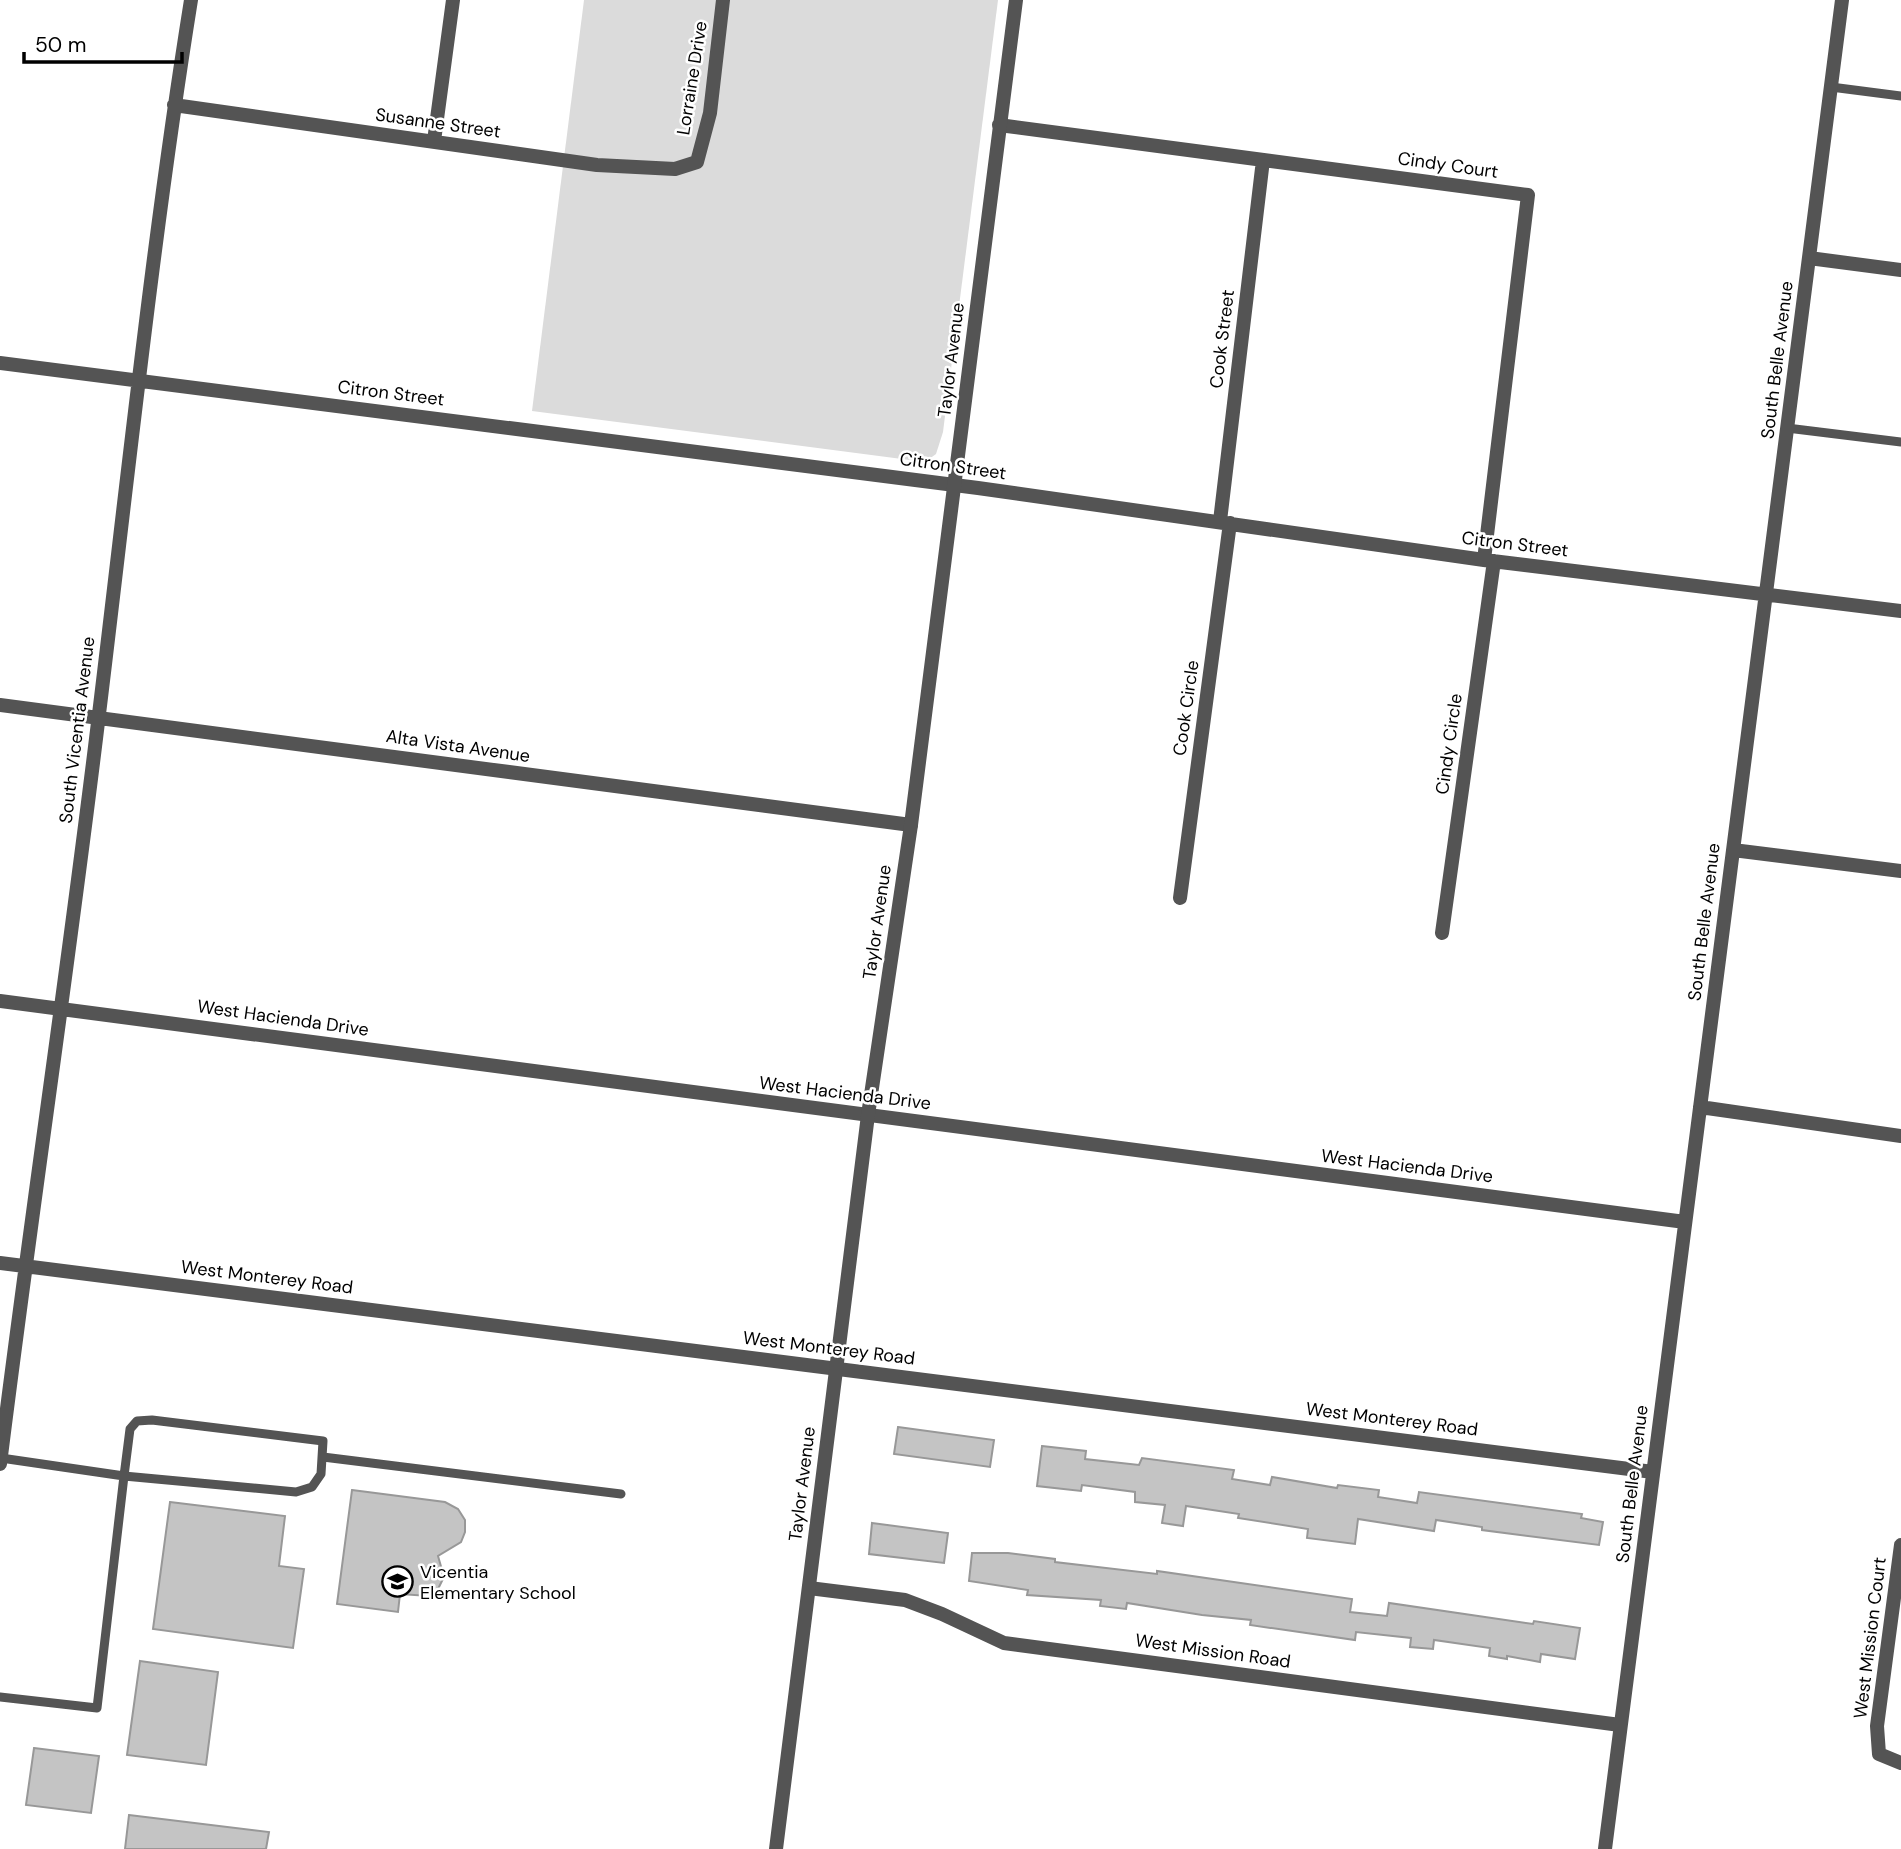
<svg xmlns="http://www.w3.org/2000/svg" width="1901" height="1849" viewBox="0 0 1901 1849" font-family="'DM Sans',sans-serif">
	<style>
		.green { fill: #dbdbdb }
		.building { fill: #c4c4c4; stroke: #989898; stroke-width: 2 }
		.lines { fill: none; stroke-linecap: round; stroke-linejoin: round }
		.service { stroke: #545454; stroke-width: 9 }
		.minor { stroke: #545454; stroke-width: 14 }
		.tertiary { stroke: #545454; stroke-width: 14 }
		.labels { text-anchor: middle; stroke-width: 5; stroke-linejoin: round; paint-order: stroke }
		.street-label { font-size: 18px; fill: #000; stroke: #fff }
		.poi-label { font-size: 18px; fill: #000; stroke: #fff; text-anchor: start }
	</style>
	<rect width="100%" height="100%" fill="#fff"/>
	<path class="green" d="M584 0H998L943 432 936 454 925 462 532 411Z"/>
	<path class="building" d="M898 1427 994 1440 990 1467 894 1454Z
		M1042 1446 1086 1451 1085 1459 1139 1465 1142 1458 1234 1470 1232 1479 1270 1485 1272 1477 1337 1488 1338 1485 1379 1490 1378 1497 1417 1503 1419 1492 1582 1514 1581 1518 1603 1522 1599 1545 1482 1530V1527L1436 1520 1434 1531 1358 1519 1355 1544 1307 1538 1308 1529 1238 1518 1239 1514 1186 1506 1183 1526 1162 1523 1165 1505 1135 1502V1492L1082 1485 1081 1491 1037 1486Z
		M352 1490 445 1502 458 1509 465 1520V1532L461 1542 438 1556 444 1577 437 1591 429 1596 400 1594 398 1612 337 1604Z
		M170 1502 285 1516 279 1566 304 1569 293 1648 153 1629Z
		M872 1523 948 1533 944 1563 869 1554Z
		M972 1553H1008L1055 1559V1562L1157 1574V1571L1352 1599 1350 1612 1387 1616 1389 1603 1533 1624 1534 1621 1580 1628 1575 1659 1541 1654 1540 1662 1507 1656V1659L1489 1656 1490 1648 1434 1640 1433 1649 1410 1647 1411 1638 1356 1632 1355 1640 1250 1625 1251 1620 1202 1615 1127 1603 1126 1609 1100 1606 1101 1600 1027 1595 1028 1590 969 1581Z
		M140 1661 218 1672 206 1765 127 1755Z
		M34 1748 99 1756 91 1813 26 1805Z
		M129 1815 269 1832 266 1849H125Z"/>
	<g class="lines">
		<path class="service" d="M1831 87 1901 96
			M1787 428 1901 442
			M152 1420 323 1441 321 1474 312 1487 296 1492 124 1476 130 1429 137 1421Z
			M323 1457 621 1494
			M0 1697 97 1708 124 1476 1 1458"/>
		<path class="minor" d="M174 105 597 165 675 169 697 162 710 113 723 0
			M999 125 1528 195 1484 560
			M434 141 453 0
			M1809 258 1901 270
			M0 363 978 488 1484 560 1901 611
			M1220 521 1263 160
			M0 705 911 825
			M1733 850 1901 871
			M1180 898 1230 523
			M1442 933 1494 561
			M0 1001 1685 1222
			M1700 1107 1901 1136
			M0 1263 1653 1472
			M0 1464C31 1214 69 964 99 714 128 476 153 237 191 0
			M1901 1545 1877 1726 1879 1754 1901 1763
			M809 1588 905 1600 942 1614 1004 1643 1620 1725
			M1605 1849 1842 0"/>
		<path class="tertiary" d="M776 1849 868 1115 911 825 1016 0"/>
	</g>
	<defs>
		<symbol id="school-ring" viewBox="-11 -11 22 22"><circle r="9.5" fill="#fff" stroke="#000" stroke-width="1.5"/><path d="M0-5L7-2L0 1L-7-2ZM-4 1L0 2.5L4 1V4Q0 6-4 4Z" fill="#000"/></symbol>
	</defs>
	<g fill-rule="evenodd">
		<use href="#school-ring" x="380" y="1564" width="35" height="35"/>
	</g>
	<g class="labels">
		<g class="street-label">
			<text transform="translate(692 78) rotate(-81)" y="6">Lorraine Drive</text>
			<text transform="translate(438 123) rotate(8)" y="6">Susanne Street</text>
			<text transform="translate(1448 165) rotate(8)" y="6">Cindy Court</text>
			<text transform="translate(1222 339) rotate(-83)" y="6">Cook Street</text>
			<text transform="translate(951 360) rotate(-83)" y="6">Taylor Avenue</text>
			<text transform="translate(1777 360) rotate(-83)" y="6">South Belle Avenue</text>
			<text transform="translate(391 393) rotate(7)" y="6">Citron Street</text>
			<text transform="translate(953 466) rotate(8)" y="6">Citron Street</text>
			<text transform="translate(1515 544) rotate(7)" y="6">Citron Street</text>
			<text transform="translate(1186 708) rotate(-82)" y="6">Cook Circle</text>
			<text transform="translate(77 730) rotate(-83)" y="6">South Vicentia Avenue</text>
			<text transform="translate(1449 744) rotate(-82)" y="6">Cindy Circle</text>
			<text transform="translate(458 746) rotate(8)" y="6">Alta Vista Avenue</text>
			<text transform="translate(877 922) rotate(-82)" y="6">Taylor Avenue</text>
			<text transform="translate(1704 922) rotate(-83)" y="6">South Belle Avenue</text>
			<text transform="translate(283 1018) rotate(8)" y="6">West Hacienda Drive</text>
			<text transform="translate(845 1093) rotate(7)" y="6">West Hacienda Drive</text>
			<text transform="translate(1407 1166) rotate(7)" y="6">West Hacienda Drive</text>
			<text transform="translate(267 1277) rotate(7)" y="6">West Monterey Road</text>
			<text transform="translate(829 1348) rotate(7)" y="6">West Monterey Road</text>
			<text transform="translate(1392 1419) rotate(7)" y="6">West Monterey Road</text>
			<text transform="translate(802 1484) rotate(-83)" y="6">Taylor Avenue</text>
			<text transform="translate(1632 1484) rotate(-83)" y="6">South Belle Avenue</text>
			<text transform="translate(1870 1638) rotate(-83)" y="6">West Mission Court</text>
			<text transform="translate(1213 1651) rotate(8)" y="6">West Mission Road</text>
		</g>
		<g class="poi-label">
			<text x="420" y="1578">Vicentia<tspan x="420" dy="21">Elementary School</tspan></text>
		</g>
	</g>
	<path d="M24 52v10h158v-10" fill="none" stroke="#000000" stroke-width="3.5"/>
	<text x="35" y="52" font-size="21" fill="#000000" stroke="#ffffff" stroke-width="5" paint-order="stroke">50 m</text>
</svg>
